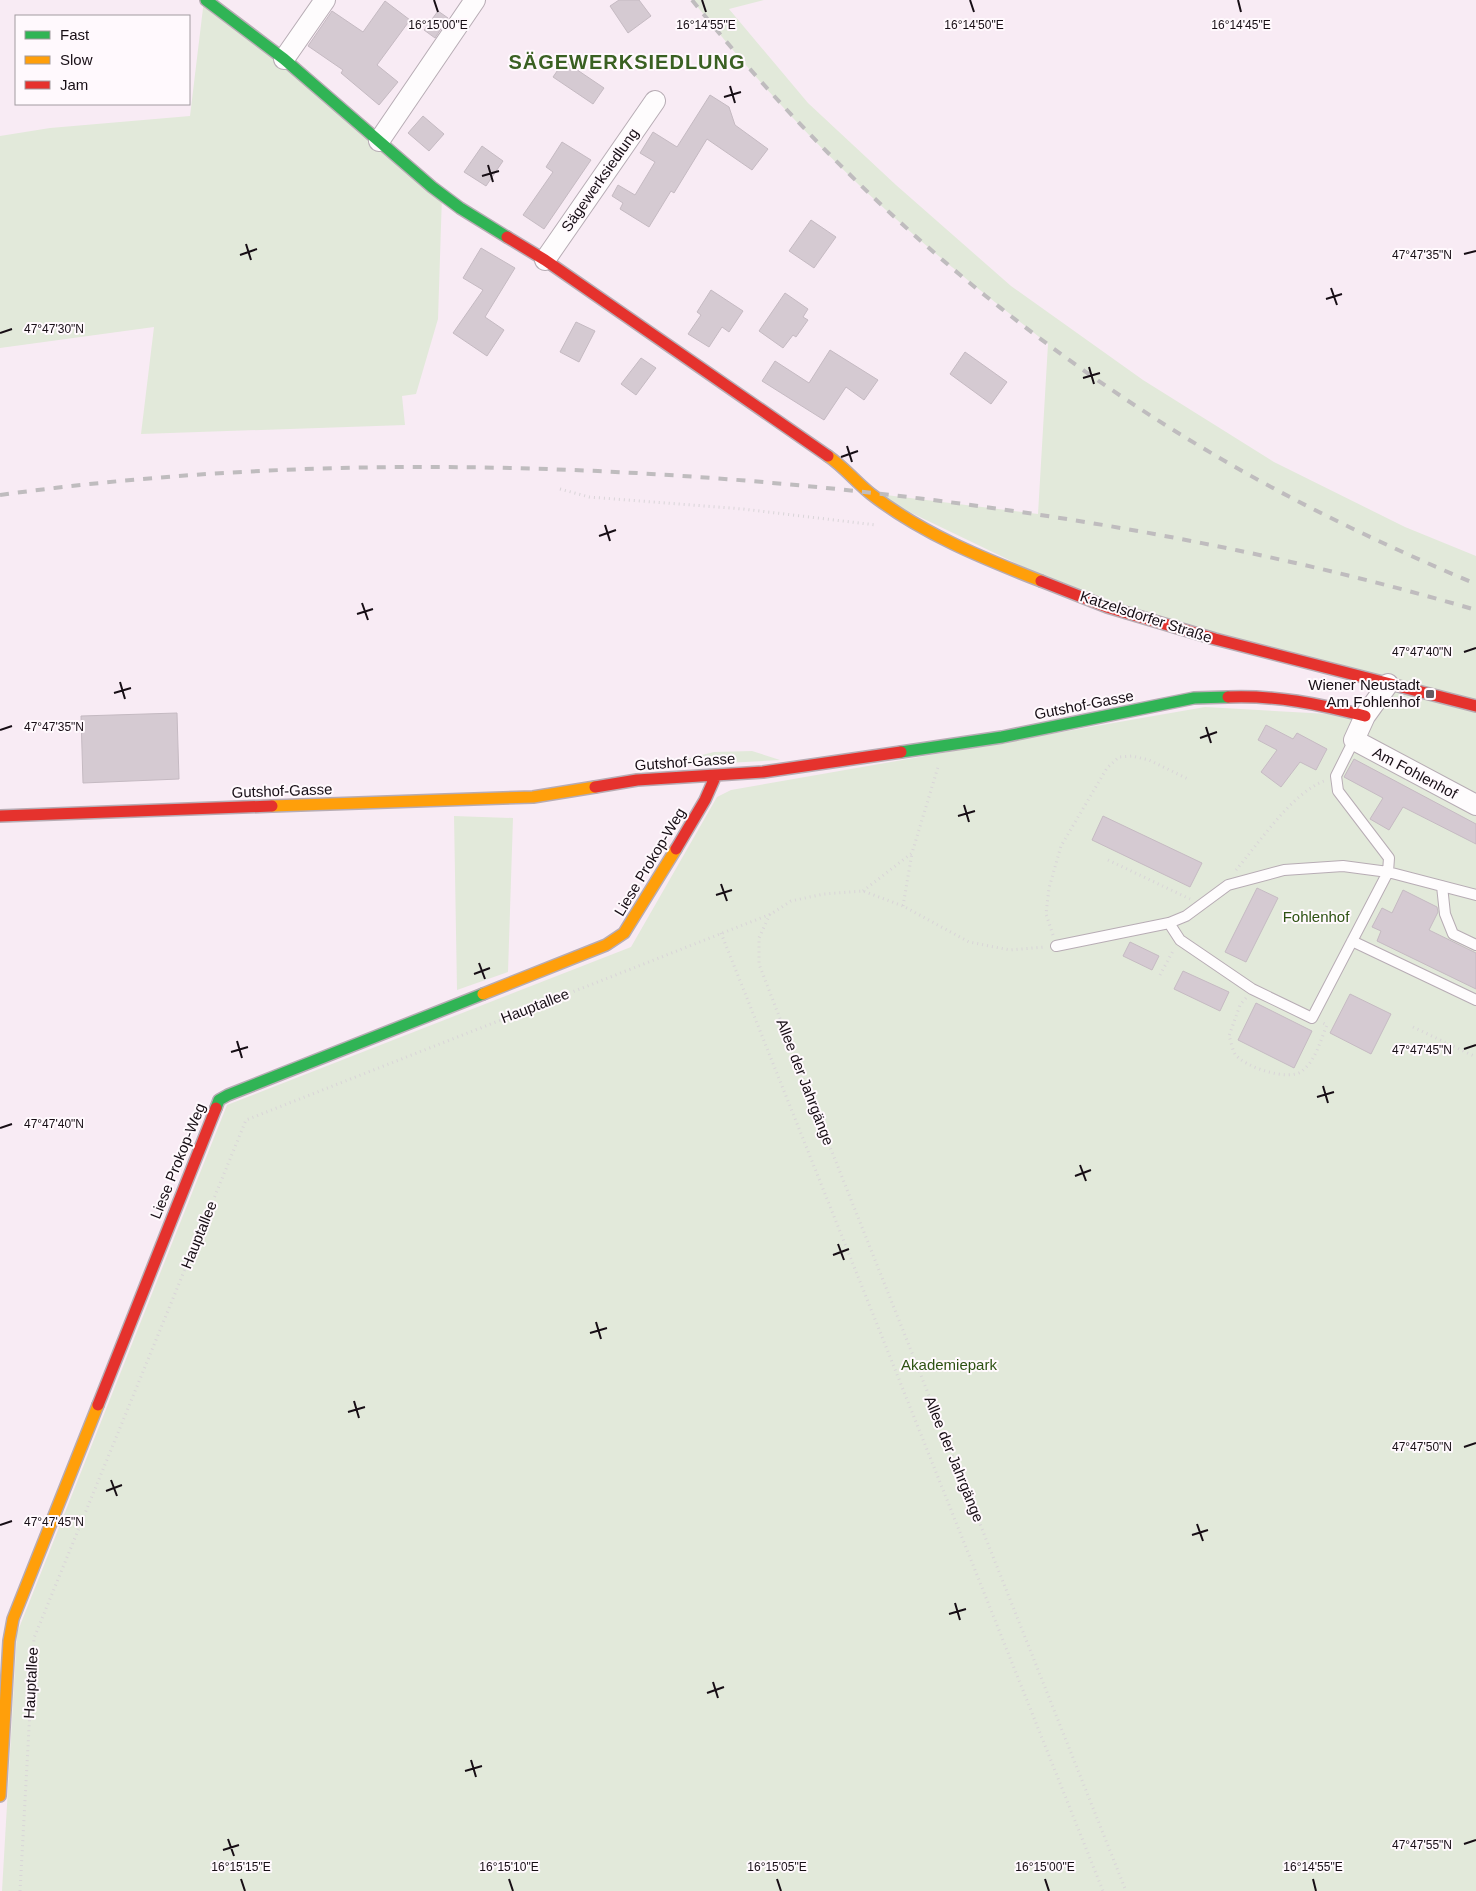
<svg xmlns="http://www.w3.org/2000/svg" width="1476" height="1891" viewBox="0 0 1476 1891" font-family="Arial,sans-serif">
	<style>
		.green { fill: #e2e9da }
		.building { fill: #d5cad2; stroke: #c5bac2 }
		.lines { fill: none; stroke-linecap: round; stroke-linejoin: round }
		.lane-casing { stroke: #b7acb4; stroke-width: 12 }
		.street-casing { stroke: #b7acb4; stroke-width: 22 }
		.fast-casing { stroke: #b7acb4; stroke-width: 14 }
		.slow-casing { stroke: #b7acb4; stroke-width: 14 }
		.jam-casing { stroke: #b7acb4; stroke-width: 14 }
		.path { stroke: #d9d5d8; stroke-width: 3; stroke-dasharray: 1 4; stroke-linecap: butt }
		.lane { stroke: #fefcfd; stroke-width: 10 }
		.street { stroke: #fefcfd; stroke-width: 20 }
		.fast { stroke: #30b455; stroke-width: 11 }
		.slow { stroke: #ff9f0a; stroke-width: 11 }
		.jam { stroke: #e5322d; stroke-width: 11 }
		.rail { stroke: #bfbcbe; stroke-width: 4; stroke-dasharray: 9 9; stroke-linecap: butt }
		.ticks { fill: none; stroke: #170e15; stroke-width: 2 }
		.poi-dot { fill: #665b63; stroke: #fff9fd; stroke-width: 2 }
		.labels { text-anchor: middle; stroke-width: 4; stroke-linejoin: round; paint-order: stroke }
		.street-label { font-size: 15px; fill: #170e15; stroke: #fff9fd }
		.poi-label { font-size: 15px; fill: #170e15; stroke: #fff9fd; text-anchor: end }
		.park-label { font-size: 15px; fill: #2d5212; stroke: #fff9fd }
		.district-label { font-size: 20px; font-weight: bold; letter-spacing: 1px; fill: #3a6022; stroke: #fff9fd }
		.ticks-label { font-size: 12px; text-anchor: middle; fill: #170e15; stroke: #fff9fd; stroke-width: 4; stroke-linejoin: round; paint-order: stroke }
	</style>
	<rect width="100%" height="100%" fill="#f8ebf4"/>
	<path class="green" d="M204 0 442 195 438 319 416 394 402 396 405 425 141 434 154 327 0 348V136L50 128 190 116Z
		M692 0H764L729 9 808 103 896 185 1011 286 1143 380 1274 462 1405 527 1476 556V1891H2L17 1633 227 1105 631 947 717 797 731 790 1205 707 1365 716 1387 685 1107 607 870 493 1038 514 1048 344C996 303 945 263 896 219 821 152 754 78 692 0Z
		M752 751 780 760 654 767 714 752Z
		M454 816 513 818 508 972 457 990Z"/>
	<path class="building" d="M619 0H639L651 16 628 33 610 6Z
		M385 1 410 20 377 65 398 82 379 105 341 73 343 70 308 46 332 11 363 32Z
		M438 11 448 18 435 38 424 30Z
		M564 61 604 88 593 104 553 77Z
		M710 95 729 107 735 125 768 149 752 170 707 139 674 193 671 191 649 227 620 209 623 203 612 196 618 185 635 195 655 162 640 153 653 132 677 147Z
		M423 116 444 134 429 151 408 133Z
		M562 142 591 160 544 229 523 215 553 172 546 167Z
		M482 146 503 161 486 186 464 172Z
		M811 220 836 237 814 268 789 251Z
		M481 248 515 268 485 317 504 330 487 356 453 333 483 290 463 278Z
		M711 290 743 311 729 332 722 327 709 347 688 334 701 315 697 312Z
		M785 293 808 309 803 317 808 320 796 337 793 335 783 348 759 331Z
		M576 322 595 331 579 362 560 352Z
		M830 350 878 380 864 400 846 387 824 420 762 381 775 361 809 383Z
		M965 352 1007 382 991 404 950 374Z
		M641 358 656 368 636 395 621 384Z
		M177 713 179 779 83 783 81 716Z
		M1266 725 1293 739 1297 733 1327 749 1316 770 1300 762 1281 787 1261 772 1277 750 1258 740Z
		M1354 759 1476 824V844L1403 807 1389 830 1370 819 1383 798 1344 777Z
		M1103 816 1202 863 1190 887 1092 840Z
		M1257 888 1278 898 1246 962 1225 952Z
		M1403 890 1437 907 1438 912 1429 930 1476 953V989L1377 941 1381 931 1372 927 1382 908 1392 913Z
		M1130 942 1159 956 1152 970 1123 956Z
		M1183 971 1229 992 1220 1011 1174 989Z
		M1350 994 1391 1014 1371 1054 1330 1033Z
		M1256 1003 1312 1031 1294 1068 1238 1040Z"/>
	<g class="lines">
		<defs>
			<path id="lane" d="M1442 886 1445 914 1453 934 1476 945
				M1169 923 1180 940 1252 989 1312 1018 1388 872 1389 858 1338 791 1336 776 1354 740
				M1352 941 1476 1000
				M1056 946 1169 923 1186 916 1228 885 1284 870 1343 866 1388 872 1476 895"/>
			<path id="street" d="M284 59 325 0
				M379 141 475 0
				M545 260 655 101
				M1388 684 1365 716 1354 740 1476 805"/>
			<path id="fast" d="M206 0 284 59 432 187 460 208 507 237
				M901 752 1002 737 1194 698 1228 697
				M216 1108 219 1100 228 1095 483 994"/>
			<path id="slow" d="M828 456C844 467 856 482 871 494 921 533 982 558 1041 581
				M272 806 533 797 595 787
				M483 994 606 945 624 933 676 849
				M0 1796 9 1641 13 1619 98 1405"/>
			<path id="jam" d="M507 237 545 260 828 456
				M1041 581 1107 607 1215 639 1476 706
				M1228 697C1275 695 1320 704 1365 716
				M595 787 637 780 763 772 901 752
				M0 816 272 806
				M676 849 705 800 716 775
				M98 1405 216 1108"/>
		</defs>
		<use href="#lane" class="lane-casing"/>
		<use href="#street" class="street-casing"/>
		<use href="#fast" class="fast-casing"/>
		<use href="#slow" class="slow-casing"/>
		<use href="#jam" class="jam-casing"/>
		<path class="path" d="M560 489 589 497 743 509 876 525
			M1108 860 1190 899
			M1236 870C1259 843 1292 793 1324 781
			M863 891 912 853 938 767
			M903 906 912 853
			M770 914 759 938V964L809 1094 1126 1891
			M721 933 1103 1891
			M1053 935 1046 914 1049 888 1061 846 1107 768 1119 757 1132 756 1149 760 1190 780
			M1160 975 1174 949
			M1246 998 1240 1005 1229 1036C1231 1041 1232 1049 1235 1054 1244 1067 1289 1082 1302 1071 1316 1060 1320 1041 1327 1025L1323 1023
			M1413 1027 1476 1057
			M20 1891 34 1638 246 1120 771 914 791 901 824 894 863 891 903 906 969 942 1010 950 1044 947"/>
		<use href="#lane" class="lane"/>
		<use href="#street" class="street"/>
		<use href="#fast" class="fast"/>
		<use href="#slow" class="slow"/>
		<use href="#jam" class="jam"/>
		<path class="rail" d="M692 0C838 182 1016 339 1218 457 1301 506 1388 547 1476 584
			M0 495C289 455 584 461 874 493 1078 516 1279 552 1476 610"/>
	</g>
	<path class="ticks" d="M434 0 438 12M702 0 706 12M970 0 974 12M1238 0 1241 12M730 86 735 103M724 97 741 92M488 165 493 182M482 176 499 171M246 244 251 260M1464 254 1476 251M240 255 257 249M1331 288 1337 305M1326 299 1342 294M0 333 12 329M1089 367 1094 384M1083 378 1100 373M847 446 852 462M841 457 858 451M605 525 610 541M599 536 616 530M362 603 368 620M357 614 373 609M1464 652 1476 648M120 682 125 699M114 693 131 688M1206 727 1211 743M0 730 12 726M1200 738 1217 732M964 805 969 822M958 816 975 811M721 884 727 901M716 895 732 890M479 963 485 979M474 974 490 968M237 1041 242 1058M1464 1049 1476 1045M231 1052 248 1047M1323 1086 1328 1103M1317 1097 1334 1092M0 1128 12 1124M1080 1165 1086 1181M1075 1176 1091 1170M838 1244 844 1260M833 1255 849 1249M596 1322 601 1339M590 1333 607 1328M354 1401 359 1418M348 1412 365 1407M1464 1447 1476 1443M111 1480 117 1496M106 1491 122 1485M1197 1524 1203 1541M0 1525 12 1521M1192 1535 1208 1530M955 1603 960 1620M949 1614 966 1609M713 1682 718 1698M707 1693 724 1687M471 1760 476 1777M465 1771 482 1766M228 1839 234 1856M1464 1844 1476 1840M223 1850 239 1845M241 1879 245 1891M509 1879 513 1891M777 1879 781 1891M1045 1879 1049 1891M1313 1879 1316 1891"/>
	<rect class="poi-dot" x="1425" y="689" width="10" height="10" rx="2.5"/>
	<g class="labels">
		<g class="street-label">
			<text transform="translate(600 180) rotate(-55)" y="5">Sägewerksiedlung</text>
			<text transform="translate(1146 617) rotate(18)" y="5">Katzelsdorfer Straße</text>
			<text transform="translate(1084 705) rotate(-11)" y="5">Gutshof-Gasse</text>
			<text transform="translate(685 762) rotate(-4)" y="5">Gutshof-Gasse</text>
			<text transform="translate(1415 773) rotate(28)" y="5">Am Fohlenhof</text>
			<text transform="translate(282 791) rotate(-2)" y="5">Gutshof-Gasse</text>
			<text transform="translate(650 862) rotate(-59)" y="5">Liese Prokop-Weg</text>
			<text transform="translate(535 1006) rotate(-21)" y="5">Hauptallee</text>
			<text transform="translate(805 1082) rotate(69)" y="5">Allee der Jahrgänge</text>
			<text transform="translate(178 1161) rotate(-68)" y="5">Liese Prokop-Weg</text>
			<text transform="translate(199 1235) rotate(-68)" y="5">Hauptallee</text>
			<text transform="translate(954 1459) rotate(68)" y="5">Allee der Jahrgänge</text>
			<text transform="translate(31 1683) rotate(-87)" y="5">Hauptallee</text>
		</g>
		<g class="poi-label">
			<text x="1420" y="690">Wiener Neustadt<tspan x="1420" dy="17">Am Fohlenhof</tspan></text>
		</g>
		<g class="park-label">
			<text x="1316" y="922">Fohlenhof</text>
			<text x="949" y="1370">Akademiepark</text>
		</g>
		<g class="district-label">
			<text x="627" y="69">SÄGEWERKSIEDLUNG</text>
		</g>
	</g>
	<g class="ticks-label">
		<text x="438" y="29">16°15'00"E</text>
		<text x="706" y="29">16°14'55"E</text>
		<text x="974" y="29">16°14'50"E</text>
		<text x="1241" y="29">16°14'45"E</text>
		<text x="1422" y="259">47°47'35"N</text>
		<text x="54" y="333">47°47'30"N</text>
		<text x="1422" y="656">47°47'40"N</text>
		<text x="54" y="731">47°47'35"N</text>
		<text x="1422" y="1054">47°47'45"N</text>
		<text x="54" y="1128">47°47'40"N</text>
		<text x="1422" y="1451">47°47'50"N</text>
		<text x="54" y="1526">47°47'45"N</text>
		<text x="1422" y="1849">47°47'55"N</text>
		<text x="241" y="1871">16°15'15"E</text>
		<text x="509" y="1871">16°15'10"E</text>
		<text x="777" y="1871">16°15'05"E</text>
		<text x="1045" y="1871">16°15'00"E</text>
		<text x="1313" y="1871">16°14'55"E</text>
	</g>
	<rect x="15" y="15" width="175" height="90" fill="#fff9fd" stroke="#a29ba0"/>
	<rect x="25" y="31" width="25" height="8" fill="#30b455" stroke="#a29ba0"/>
	<text x="60" y="40" font-size="15" fill="#170e15">Fast</text>
	<rect x="25" y="56" width="25" height="8" fill="#ff9f0a" stroke="#a29ba0"/>
	<text x="60" y="65" font-size="15" fill="#170e15">Slow</text>
	<rect x="25" y="81" width="25" height="8" fill="#e5322d" stroke="#a29ba0"/>
	<text x="60" y="90" font-size="15" fill="#170e15">Jam</text>
</svg>
